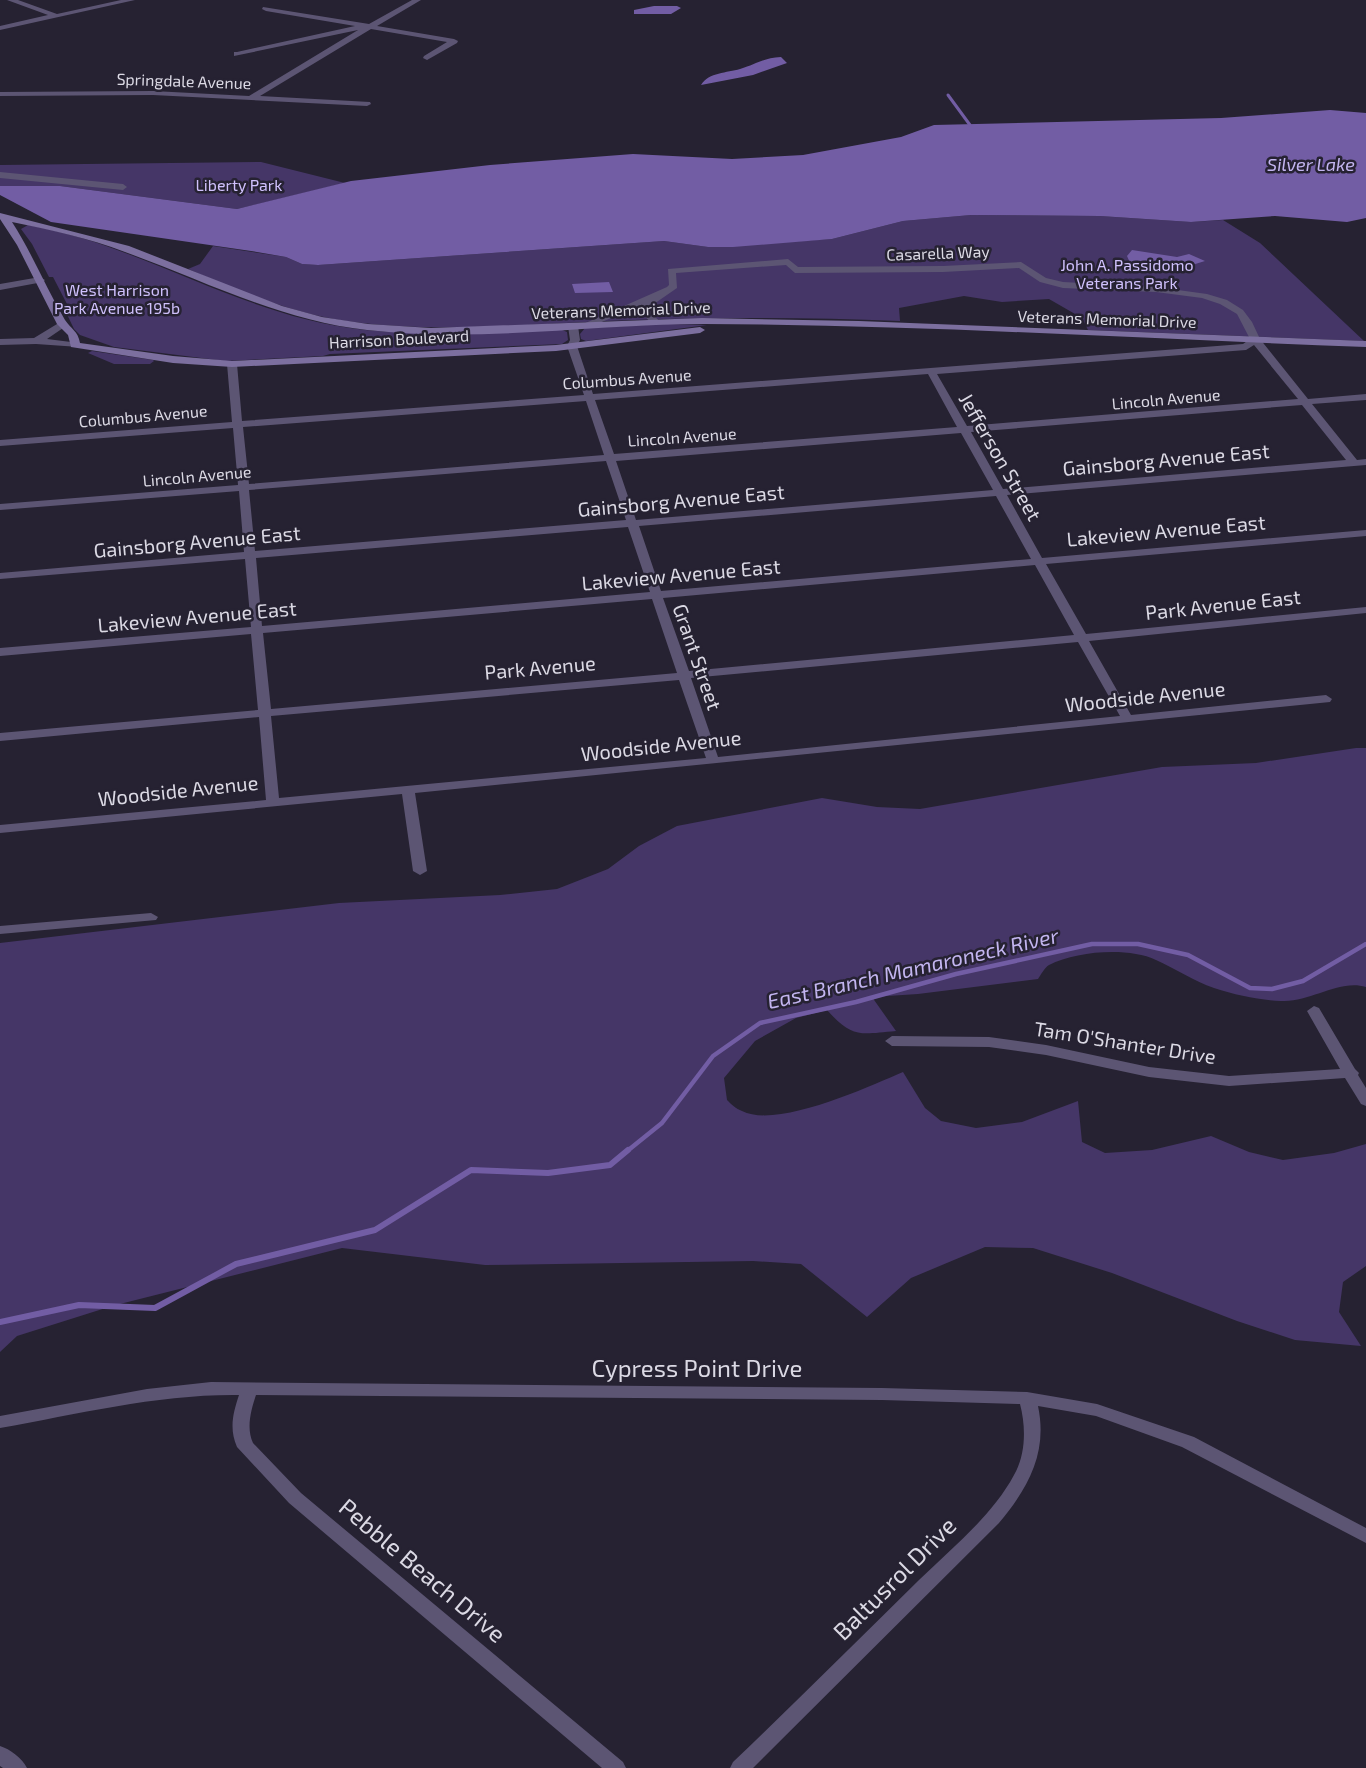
<svg xmlns="http://www.w3.org/2000/svg" width="1366" height="1768" viewBox="0 0 1366 1768" font-family="'Exo 2',sans-serif">
	<style>
		.green { fill: #453667 }
		.water { fill: #725da4 }
		.lines { fill: none; stroke-linecap: round; stroke-linejoin: round }
		.stream-far2 { stroke: #725da4; stroke-width: 3 }
		.stream-far1 { stroke: #725da4; stroke-width: 4.5 }
		.stream { stroke: #725da4; stroke-width: 6 }
		.minor { fill: #5c5573; fill-rule: evenodd }
		.tertiary { fill: #5c5573; fill-rule: evenodd }
		.secondary { fill: #7c6f9f; fill-rule: evenodd }
		.labels { text-anchor: middle; stroke-width: 5; stroke-linejoin: round; paint-order: stroke }
		.far-street-label { font-size: 16px; fill: #dbd9e4; stroke: #262232 }
		.far-park-label { font-size: 16px; fill: #d0c1fd; stroke: #262232 }
		.far-water-label { font-size: 18px; font-style: italic; fill: #c3b5f0; stroke: #262232 }
		.street-label { font-size: 20px; fill: #dbd9e4; stroke: #262232 }
		.water-label { font-size: 21px; font-style: italic; fill: #c3b5f0; stroke: #262232 }
		.near-street-label { font-size: 24px; fill: #dbd9e4; stroke: #262232 }
	</style>
	<rect width="100%" height="100%" fill="#262232"/>
	<path class="green" d="M261 162 345 183 237 209 60 186H0V165Z
		M971 215 1100 216 1191 222 1223 220 1260 243 1364 341 1088 330 1082 318 1049 299 1002 302 964 296 899 308 900 321C801 317 704 317 605 321 515 325 423 334 334 319 283 310 235 289 188 269L200 264 213 246 286 257 302 264 318 265 664 241 708 247 832 239 903 221Z
		M28 225C125 242 210 295 305 319 387 341 476 331 560 329L567 332 568 340 562 344 330 354 323 356 225 361 114 347 80 335 74 329 63 306 67 304 53 277H49L32 244 21 229Z
		M668 324 707 325 586 341 581 339 580 334 585 328Z
		M92 351 153 360 154 361 150 364H114L88 353Z
		M1356 748H1366V987C1338 979 1310 1003 1281 1001 1258 1000 1236 995 1214 988 1194 981 1176 969 1156 960 1128 947 1077 951 1049 965 1044 968 1041 975 1038 979L918 994 872 997 896 1031C860 1034 853 1039 827 1010L796 1018 755 1041 724 1078 727 1100C731 1104 736 1109 742 1111 777 1129 868 1087 903 1072L925 1108 941 1121 976 1128 1022 1122 1078 1101 1082 1142 1105 1153 1152 1150 1211 1136 1249 1152 1283 1160 1334 1153 1366 1144V1266L1343 1282 1339 1312 1361 1346 1295 1340 1237 1321 1112 1273 1033 1248 985 1247 911 1278 867 1317 801 1264 753 1261 485 1265 342 1248 112 1306 17 1336 0 1352V943L339 903 500 895 557 889 608 869 639 846 677 826 822 798 877 807 920 809 1162 767 1256 763Z"/>
	<path class="water" d="M654 6H677L681 8 671 14H634V10Z
		M781 57 787 63 753 75 701 85C709 72 727 73 740 69 757 64 763 58 781 57Z
		M1330 110 1366 113V218L1347 222 1275 216 1191 222 1100 216 971 215 903 221 832 239 733 247H708L664 241 318 265 302 264 286 257 251 251 51 222 0 195V186H60L237 209 351 181 490 165 633 154 732 159 803 155 901 137 934 125 1221 118Z
		M1132 250 1177 257 1189 254 1205 261 1176 270 1161 263 1131 265 1127 256Z
		M609 282 613 292 575 293 572 284Z"/>
	<g class="lines">
		<path class="stream-far2" d="M948 95 970 125"/>
		<path class="stream-far1" d="M626 1152 662 1123 713 1056 760 1023 856 1002 956 974 1092 944H1138L1188 955 1250 988 1272 989 1303 981 1366 944"/>
		<path class="stream" d="M0 1322 79 1305 155 1308 236 1264 375 1230 471 1170 548 1173 610 1165 628 1150"/>
		<path class="minor" d="M7 0H18L57 14 121 0H135L0 30V26L48 15Z
			M412 0H421L377 26 454 39 458 41 457 43 427 60 423 58 424 56 447 42 371 29 260 96 370 102 371 104 367 106 153 95 0 96V92L153 91 249 96 358 30 234 56V52H237L355 26 266 11 262 9 263 7 369 24Z
			M0 172 123 184 127 187 123 190 0 178Z
			M788 259 798 267 943 266 1021 262 1046 278 1063 282 1156 287 1207 294 1227 300 1243 310 1252 322 1260 339 1308 399 1366 394V400L1312 404 1357 460 1366 459V465L1007 495 1042 558 1366 530V536L1046 564 1086 634 1366 607V613L1089 641 1131 715 1326 695 1332 699 1330 702 415 793 427 871 420 875 413 871 402 794 0 833V825L266 800 259 717 0 741V733L258 710 251 634 0 656V648L251 627 245 559 0 579V573L244 552 239 491 0 510V504L238 485 233 428 0 446V440L232 422 227 364 232 361 237 364 242 421 584 395 567 346 572 343 577 346 593 394 1243 344 1250 339 1237 314 1220 304 1202 298 1156 292 1063 288 1040 282 1019 268 943 272 795 273 786 265 676 273 677 288 651 306 650 311 660 322 658 324H652L640 311 641 306 589 327 581 325 667 287 669 285 668 269ZM1254 345 1298 399 967 426 937 374 1246 350ZM928 374 957 427 614 454 595 400ZM586 401 604 455 249 484 243 427ZM1302 405 1346 460 1003 489 971 432ZM961 433 993 490 636 520 616 461ZM606 461 626 520 255 551 249 490ZM996 496 1031 559 661 591 639 526ZM628 527 650 592 262 626 256 558ZM1035 565 1074 635 689 671 663 598ZM652 599 677 673 271 709 263 633ZM1078 642 1120 716 718 757 691 678ZM679 680 706 758 279 798 271 716Z
			M40 277 45 280 43 282 0 290V284Z
			M151 913 158 917 156 920 0 934V926Z
			M1314 1006 1319 1008 1355 1069 1359 1073 1358 1075 1366 1088V1106L1361 1104 1345 1078 1229 1086 1149 1077 1046 1055 989 1047 892 1046 885 1041 892 1036 989 1037 1046 1045 1149 1067 1229 1076 1340 1069 1307 1011Z
			M211 1382 882 1388 1027 1392 1097 1404 1194 1437 1366 1528V1543L1182 1447 1096 1416 1038 1406C1048 1453 1028 1488 999 1523L753 1768H730L733 1762C796 1702 857 1641 919 1580 952 1548 992 1516 1014 1475 1026 1454 1026 1427 1020 1404L882 1400 256 1395C251 1410 246 1428 253 1443L301 1493 623 1762 626 1768H602L289 1503 237 1447C229 1429 233 1413 239 1395 158 1394 79 1414 0 1428V1416L147 1389Z
			M0 1746C10 1749 22 1758 27 1768H3L0 1766Z"/>
		<path class="tertiary" d="M62 321 67 324 66 326 47 339 79 343V347L36 344 0 345V339L34 338Z
			M573 323 578 326 580 340 576 348 572 349 567 346 570 340 568 326Z"/>
		<path class="secondary" d="M0 213 129 246 282 306 322 317 368 324 431 328 702 318 859 321 1366 341V347C1146 339 925 325 705 324 593 324 479 343 367 330 282 321 205 281 125 252 89 238 50 230 12 222 32 253 46 288 65 320 71 329 78 331 80 343L173 356 232 361 556 345 700 327 705 330 700 333 556 351 232 367 173 363 71 347 68 335 57 324 17 245 0 219Z"/>
	</g>
	<g class="labels">
		<g class="far-street-label">
			<text transform="translate(184 81) rotate(2)" y="6">Springdale Avenue</text>
			<text transform="translate(938 253) rotate(-2)" y="6">Casarella Way</text>
			<text transform="translate(621 310) rotate(-2)" y="6">Veterans Memorial Drive</text>
			<text transform="translate(1107 319) rotate(2)" y="6">Veterans Memorial Drive</text>
			<text transform="translate(399 339) rotate(-3)" y="6">Harrison Boulevard</text>
			<text transform="translate(627 379) rotate(-4)" y="6">Columbus Avenue</text>
			<text transform="translate(1166 399) rotate(-5)" y="6">Lincoln Avenue</text>
			<text transform="translate(143 416) rotate(-5)" y="6">Columbus Avenue</text>
			<text transform="translate(682 437) rotate(-4)" y="6">Lincoln Avenue</text>
			<text transform="translate(197 476) rotate(-5)" y="6">Lincoln Avenue</text>
		</g>
		<g class="far-park-label">
			<text x="239" y="191">Liberty Park</text>
			<text x="1127" y="271">John A. Passidomo<tspan x="1127" dy="18">Veterans Park</tspan></text>
			<text x="117" y="296">West Harrison<tspan x="117" dy="18">Park Avenue 195b</tspan></text>
		</g>
		<g class="far-water-label">
			<text x="1311" y="171">Silver Lake</text>
		</g>
		<g class="street-label">
			<text transform="translate(1000 457) rotate(60)" y="7">Jefferson Street</text>
			<text transform="translate(1166 460) rotate(-5)" y="7">Gainsborg Avenue East</text>
			<text transform="translate(681 501) rotate(-5)" y="7">Gainsborg Avenue East</text>
			<text transform="translate(1166 531) rotate(-5)" y="7">Lakeview Avenue East</text>
			<text transform="translate(197 542) rotate(-5)" y="7">Gainsborg Avenue East</text>
			<text transform="translate(681 575) rotate(-5)" y="7">Lakeview Avenue East</text>
			<text transform="translate(1223 605) rotate(-6)" y="7">Park Avenue East</text>
			<text transform="translate(197 617) rotate(-5)" y="7">Lakeview Avenue East</text>
			<text transform="translate(697 657) rotate(71)" y="7">Grant Street</text>
			<text transform="translate(540 668) rotate(-5)" y="7">Park Avenue</text>
			<text transform="translate(1145 697) rotate(-6)" y="7">Woodside Avenue</text>
			<text transform="translate(661 746) rotate(-6)" y="7">Woodside Avenue</text>
			<text transform="translate(178 791) rotate(-6)" y="7">Woodside Avenue</text>
			<text transform="translate(1125 1043) rotate(9)" y="7">Tam O'Shanter Drive</text>
		</g>
		<g class="water-label">
			<text transform="translate(913 969) rotate(-13)" y="7">East Branch Mamaroneck River</text>
		</g>
		<g class="near-street-label">
			<text x="697" y="1377">Cypress Point Drive</text>
			<text transform="translate(422 1571) rotate(40)" y="8">Pebble Beach Drive</text>
			<text transform="translate(895 1579) rotate(-45)" y="8">Baltusrol Drive</text>
		</g>
	</g>
</svg>
